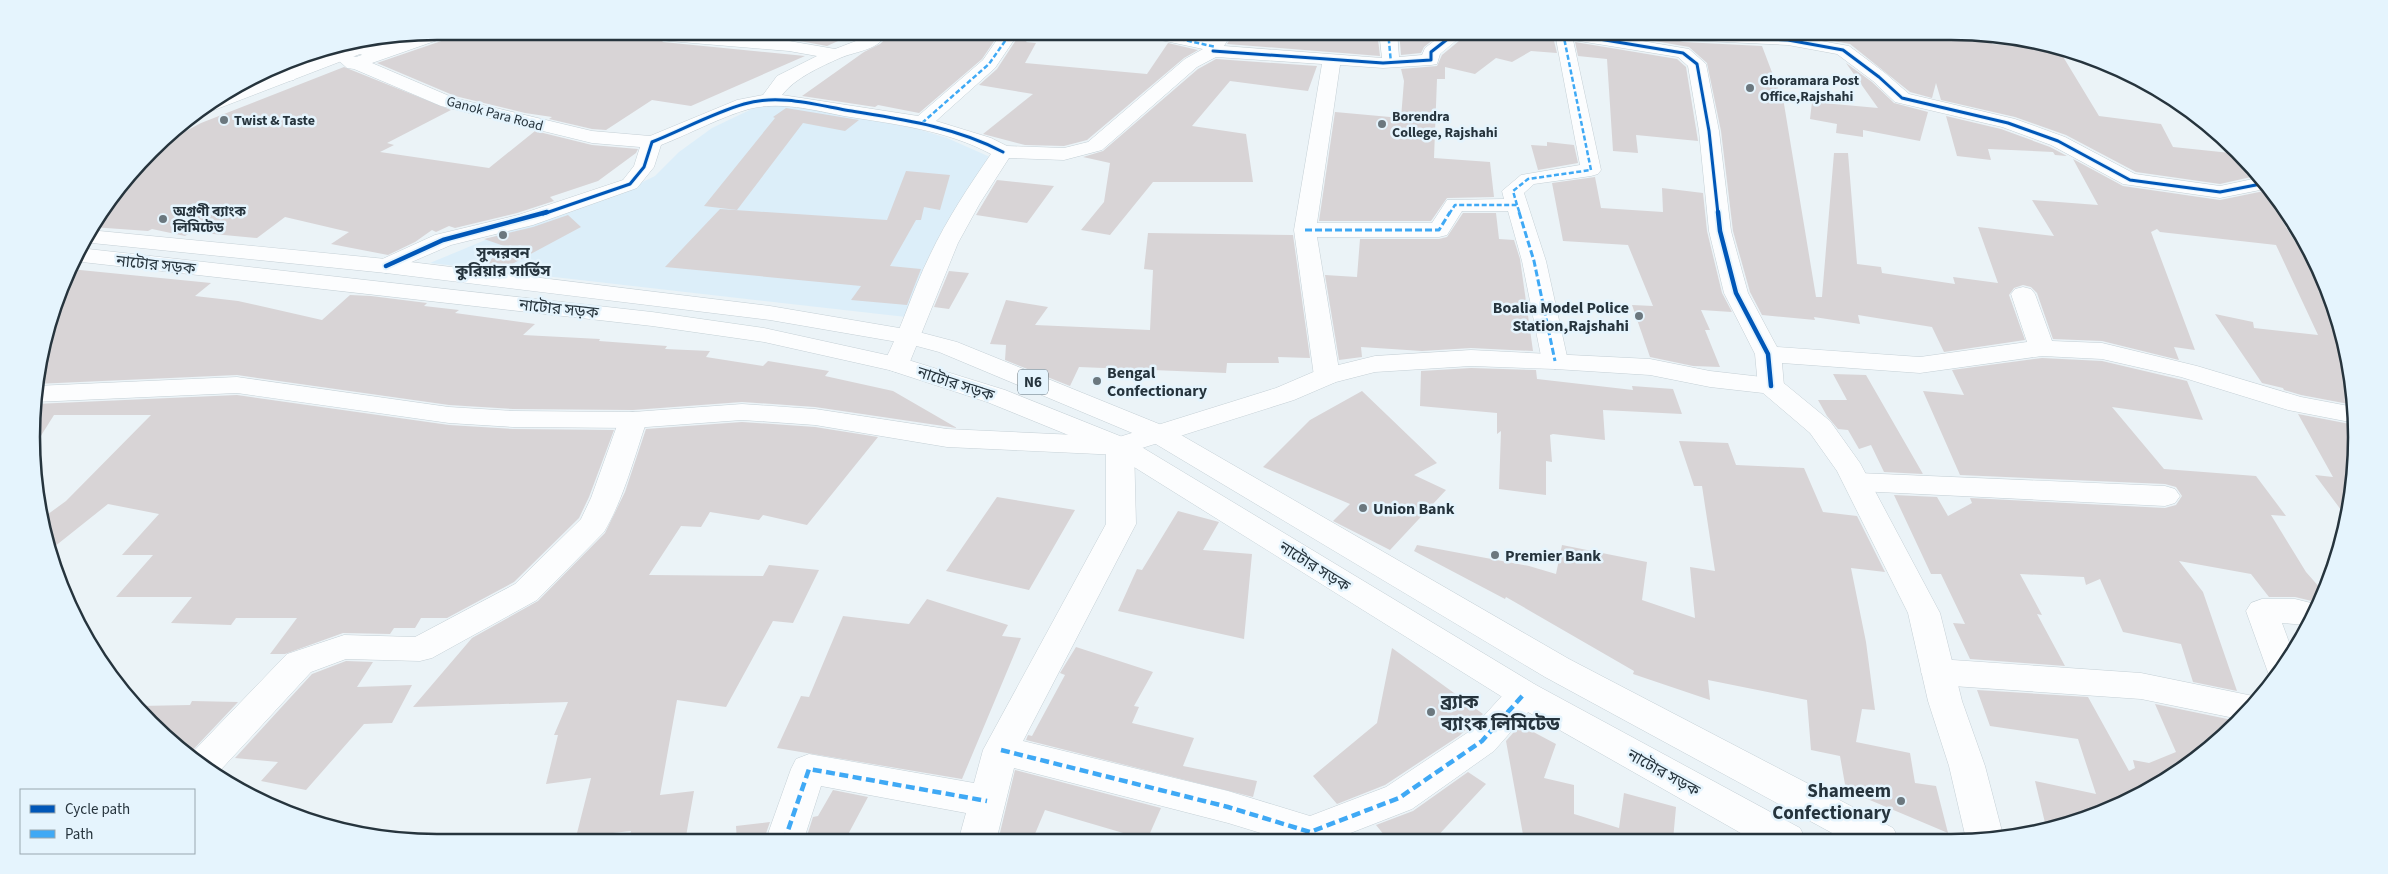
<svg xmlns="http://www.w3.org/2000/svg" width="2388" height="874" viewBox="0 0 2388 874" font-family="'Source Sans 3','Noto Sans Bengali',sans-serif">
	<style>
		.built { fill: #dceef9 }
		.building { fill: #d8d4d6 }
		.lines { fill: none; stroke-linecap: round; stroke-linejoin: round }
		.minor-casing { stroke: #c5d0d6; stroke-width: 1 }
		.major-casing { stroke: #c5d0d6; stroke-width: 1 }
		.highway-casing { stroke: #c5d0d6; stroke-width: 1 }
		.minor { fill: #fcfdfe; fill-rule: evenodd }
		.major { fill: #fcfdfe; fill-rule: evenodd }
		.highway { fill: #fcfdfe; fill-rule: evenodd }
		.quiet-far2 { stroke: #3fa9f5; stroke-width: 2.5; stroke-dasharray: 5 2.5; stroke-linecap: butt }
		.quiet-far1 { stroke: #3fa9f5; stroke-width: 3; stroke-dasharray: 7 3; stroke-linecap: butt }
		.quiet { stroke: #3fa9f5; stroke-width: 4.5; stroke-dasharray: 9 4.5; stroke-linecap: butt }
		.cycleway-far1-casing { stroke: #e5f4fd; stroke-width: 5 }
		.cycleway-casing { stroke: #e5f4fd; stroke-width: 8 }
		.cycleway-far1 { stroke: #0057b8; stroke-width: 3 }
		.cycleway { stroke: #0057b8; stroke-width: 4.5 }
		.poi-dot { fill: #6b777e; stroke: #e5f4fd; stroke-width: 2 }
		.labels { text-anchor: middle; stroke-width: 5; stroke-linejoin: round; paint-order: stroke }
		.far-poi-label { font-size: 14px; font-weight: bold; fill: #26343d; stroke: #e5f4fd; text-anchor: start }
		.far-street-label { font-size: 14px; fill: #26343d; stroke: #e5f4fd }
		.shield { fill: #e5f4fd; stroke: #5f6e77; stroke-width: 1 }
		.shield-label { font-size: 15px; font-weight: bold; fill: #26343d }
		.poi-label { font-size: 16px; font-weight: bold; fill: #26343d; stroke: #e5f4fd; text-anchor: start }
		.street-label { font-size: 16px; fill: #26343d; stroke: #e5f4fd }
		.near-poi-label { font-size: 19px; font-weight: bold; fill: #26343d; stroke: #e5f4fd; text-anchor: start }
		.rim { fill: none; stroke: #26343d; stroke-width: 2.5 }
	</style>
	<rect width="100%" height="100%" fill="#ebf3f7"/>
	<path class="built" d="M773 105 882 118 947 138 990 157 906 317 430 263 529 222 614 196 655 176 679 152 712 128 758 106Z"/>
	<path class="building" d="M456 31H661L658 36 663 42 805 56 691 106 652 100 606 130 592 129 549 119 552 117 525 113 455 96 377 63 453 37Z
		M699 31H860L827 46 789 39Z
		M894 31H1001L982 59 919 113 878 105 875 107 802 96 864 52 880 44Z
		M1022 31H1034L1026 42 1036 43 1025 63 1147 74 1168 43 1198 50 1184 58 1087 140 1064 146 1025 145 983 134 1033 94 979 85 997 69Z
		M1177 31H1201L1213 33 1210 39Z
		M1235 31H1377L1380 56 1227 44Z
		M1399 31H1444L1424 47 1421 53 1401 55Z
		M1597 31H1674L1672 35 1676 40 1683 42 1762 46 1784 104 1816 297H1822L1834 153H1848L1857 264 1881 267 1882 273 1955 284 1953 277 1998 283 1978 227 2054 236 2032 200 2098 205 2073 159 2123 186 2220 200 2264 191 2292 220 2281 219 2326 292H2329L2335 306 2353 384 2354 405 2301 395 2284 390 2283 388 2262 383 2215 314 2253 322 2254 328 2318 335 2276 245 2160 232 2157 229 2151 232 2195 350 2174 347 2179 360 2102 341 2053 339 2037 293 2031 287 2023 285 2014 288 2009 295 2025 340 1944 352 1932 327 1858 315 1860 324 1814 317 1815 320 1762 315 1750 292 1733 231 1721 131 1707 63 1689 47Z
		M1789 31H1951L1989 36 1992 44 2059 50 2099 116 2161 124 2173 147 2240 154 2260 175 2220 184 2136 172 2066 135 2015 117 1941 100 1936 83 1932 98 1910 92 1850 44 1789 33Z
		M1459 41H1554L1557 53 1531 51 1512 62 1496 58 1475 74 1445 67V79H1437L1434 158 1490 162 1494 197 1447 198 1431 221H1319L1335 112 1401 118 1404 81 1401 69 1437 66 1442 55Z
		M1575 42 1677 59 1686 67 1698 141 1636 135 1638 153 1613 151 1607 59 1578 56Z
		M1216 59 1317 66 1308 91 1230 81 1192 126 1246 134 1253 182H1153L1110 235 1081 230 1104 202 1110 163 1083 157 1103 151 1198 69Z
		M1846 63 1872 82 1894 103 1928 112 1920 141 1863 130V137L1836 133 1837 124 1810 119 1812 102 1878 108Z
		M344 67 451 110 387 143 394 145 380 152 489 168 535 131 592 145 638 149 636 153 598 181 550 197 554 201 517 213 455 228 449 226 436 232 432 230 415 242 388 255 331 244 349 232 285 217 257 238 192 232 185 236 152 229 148 231 92 227 158 146 201 123Z
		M786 108 859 120 845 131 803 123 737 210 704 206 775 118 773 117Z
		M1946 116 2001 129 2050 147 2067 156 2055 155 2053 152 1988 149 1991 160 1957 156Z
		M1547 142 1574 145 1578 163 1538 170 1531 145 1547 146Z
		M906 171 950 175 940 210 924 207 921 220H916L890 266 921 269 907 305 851 300 861 286 665 267 720 209 887 220Z
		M1595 177 1601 208 1663 212 1662 188 1703 193 1707 231 1722 293 1732 312 1701 310 1710 330H1705L1720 367 1693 366 1650 357 1632 305 1653 306 1628 245 1563 241 1552 183Z
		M997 180 1054 186 1027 223 976 215Z
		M1463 213H1496L1499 239 1514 240 1520 259 1533 351 1471 348 1422 351 1361 347 1362 357 1339 360 1325 275 1357 277 1360 239H1439L1447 237Z
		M568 215 581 227 499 271 482 269 504 246 484 239 533 227Z
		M1148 233 1293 235 1310 358 1278 357 1279 363H1227L1226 373 1079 367 1070 386 1005 360 1006 345 990 344 1006 300 1048 307 1035 325 1150 330 1153 270 1144 269Z
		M70 269 211 283 195 296 238 301 322 320 350 295 371 296 427 303 424 306 459 310 455 313 535 324 523 335 600 339 599 341 667 346 665 349 710 351 706 357 763 366 768 361 829 371 825 376 893 391 957 428 815 407 742 402 633 410 513 409 449 405 237 375 35 384 53 306Z
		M949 271 969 273 949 309 934 307Z
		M2042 358 2102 361 2187 381 2203 420 2112 407 2164 469 2256 476 2286 516 2271 515 2306 572 2321 589 2316 602 2295 597H2269L2251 574 2179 561 2203 592 2237 691 2193 682 2181 644 2123 632 2100 579 2086 585 2084 577 2020 574 2042 615 2037 614 2065 666 1970 659 1953 623 1965 624 1941 574H1931L1894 495 1937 497 1948 516 1972 503 1970 498 2165 508 2176 505 2182 496 2176 487 2165 484 1960 475 1923 391 1964 395 1952 370Z
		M1471 368 1536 370 1537 379 1633 390 1632 386 1673 389 1682 414 1603 410 1605 440 1553 434 1550 435 1552 462 1546 461V495L1499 489 1501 431 1497 434V413L1420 406 1421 371Z
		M1833 374 1866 375 1923 474 1884 472 1871 445 1859 449 1848 430 1838 429 1827 416 1818 400H1847Z
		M1362 391 1437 463 1414 475 1446 490 1390 550 1333 521 1350 504 1263 467 1310 420Z
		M237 395 449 425 513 429 614 430 589 497 579 518 514 582 447 618H421L415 628H394L390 634 343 633 285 654H270L297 618H236L231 625 171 623 192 597H116L153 555H122L159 514 108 504 49 551 40 520 66 501 151 415H54L37 442 35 404Z
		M2298 414 2355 425 2356 464 2347 518 2315 475 2333 477Z
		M742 422 815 427 878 437 807 525 763 515 759 520 710 512 701 527 681 526 649 575 763 576 769 565 819 570 793 623 773 621 726 707 677 700 660 795 694 791 685 842H628L631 831 576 837 591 778 546 784 558 735H554L568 702 413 707 472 638 538 601 605 533 625 492 646 429Z
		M1679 441 1728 443 1736 465 1804 468 1823 512 1857 516 1885 572 1851 568 1866 642 1875 710 1862 709 1856 742 1910 753 1915 783 1936 786 1948 833 1846 790 1840 756 1811 750 1807 700 1708 680 1710 700 1633 674 1634 671 1506 597 1505 599 1414 551 1417 545 1529 566 1556 574 1562 545 1647 562 1642 600 1695 618 1690 567 1715 571 1702 486H1694Z
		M997 497 1075 510 1029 590 946 571Z
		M1178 511 1219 522 1203 550 1252 554 1244 639 1118 611 1137 569 1142 570Z
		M927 599 1008 625 1002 636 1021 638 962 779 777 748 801 696 809 697 843 616 909 624Z
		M1076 647 1153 672 1134 706 1139 707 1132 723 1194 738 1183 766 1257 781 1253 797 1026 740 1028 735 1032 736 1065 675 1060 673Z
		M1392 648 1483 714 1459 736 1385 785 1337 804 1313 776 1377 723Z
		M346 661 373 662 357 687 412 685 392 723 364 724 306 790 261 781 278 762 235 758 312 674Z
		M1977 690 2088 697 2129 771 2135 768 2133 760 2149 763 2176 752 2155 704 2237 721 2219 742 2130 801 2046 827 2035 781 2096 794 2078 739 1990 726Z
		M192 701 238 702 190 753 184 752 140 706 190 705Z
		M1520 725 1556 744 1544 778 1574 785V814L1619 828 1624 793 1676 807 1673 840H1524L1506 741Z
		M1015 770 1161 808 1147 840 1045 810 1032 841H998Z
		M1468 772 1486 784 1433 841H1389L1376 825 1413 811Z
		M833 790 868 797 844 842H805L813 817 818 816Z
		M770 822 763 842H737L736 826Z"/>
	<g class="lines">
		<defs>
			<path id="minor" d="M437 31H454L452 35 372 63 454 98 592 131 650 136 737 100 763 95 777 76 817 56 789 51 669 41 663 40 660 36 663 32 674 31 789 41 835 49 869 36 871 31H888C879 51 859 50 840 58 820 67 795 78 782 95L918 116 983 60 1003 31H1020L995 68 936 121 991 138 1007 146 1064 148 1088 142 1185 59 1203 49 1137 35 1135 31H1168L1211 41 1216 31H1233L1224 46 1382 58 1379 31H1397L1399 57 1422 55 1425 48 1447 31H1584L1683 48 1689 49 1706 64 1719 131 1731 231 1748 293 1777 347 1920 357 2027 342 2011 294 2015 289 2023 287 2031 289 2035 294 2052 341 2102 343 2197 366 2301 397 2354 407 2355 423 2288 410 2181 377 2102 359 2042 356 1920 373 1782 363 1784 386 1780 392 1771 394 1762 392 1758 386 1755 354 1724 293 1709 231 1699 131 1688 66 1678 57 1573 40 1601 170 1598 174 1591 176 1534 184 1524 193 1546 261 1568 361 1564 366 1555 369 1546 366 1542 361 1522 261 1508 211H1462L1447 235 1439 237H1317L1340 376 1336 382 1327 384 1318 382 1314 376 1294 230 1322 64 1216 57 1197 67 1102 150 1064 160 1009 158 980 203 958 243 909 364 905 369 896 372 887 369 883 364C902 329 912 291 930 255 947 219 969 186 991 154 946 130 894 124 844 116 813 110 780 101 749 109 723 116 687 135 661 145L654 167 637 188 533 225 451 245 386 273 378 271 374 266 378 261 435 235 518 215 623 180 634 166 640 147 592 143 441 106 354 69 347 68 337 59 340 55 346 54 356 57 422 34ZM1458 39H1556L1580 165 1521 175 1502 191 1504 199 1447 200 1432 223H1317L1340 65 1383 68 1431 65 1437 64 1440 54Z
				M1677 31 1788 35 1849 46 1885 73 1909 94 2015 119 2065 137 2135 174 2220 186 2262 177 2270 188 2220 198 2123 184 2051 145 2002 127 1895 102 1873 81 1837 54 1788 45 1683 40 1677 39 1674 35Z
				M275 67 294 72 297 76 294 80 288 81 260 74Z
				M633 412 643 414 647 420C634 458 624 498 604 532L537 600 432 658 420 661 346 659 311 672 216 775 188 757 287 654 344 635 415 637 515 584 581 519 591 498 619 420 623 414Z
				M1120 437 1130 440 1134 446 1136 524 1023 741 1228 791 1310 816 1386 787 1470 731 1512 685 1524 681 1536 685 1541 694 1536 703 1494 751 1412 809 1330 841H1287L1228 823 1014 768 996 841 958 842 966 813 821 786 803 842H765L791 769 796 759 809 754 974 783 983 750 1106 524V446L1110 440Z
				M1858 473 2165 486 2175 489 2180 496 2175 503 2165 506 1858 491 1848 489 1844 482 1848 475Z
				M2262 599H2295L2315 604 2305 625 2282 623 2293 653 2289 662 2274 679 2270 678 2246 611 2251 603Z
				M1938 659 2141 673 2258 697 2239 719 2141 699 1938 685 1926 681 1921 672 1926 663Z"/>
			<path id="major" d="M434 32 432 37 367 57 360 54 209 112H197L223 94 349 46Z
				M1471 350 1650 359 1710 371 1771 378 1780 380 1830 421 1860 463 1940 613 1962 701 1985 766 2004 839H1966L1949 766 1928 701 1908 613 1837 471 1810 433 1763 393 1710 387 1650 375 1555 369 1471 366 1375 372 1336 382 1294 400 1120 455 947 447 815 425 742 420 633 428 513 427 449 423 237 393 35 402V386L237 377 449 407 513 411 633 412 742 404 815 409 947 429 1119 437 1276 388 1318 370 1375 356Z"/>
			<path id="highway" d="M89 230 386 259 770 306 911 330 957 342 1169 428 1569 659 1893 828 1899 839 1845 840 1545 677 1149 440 939 352 909 344 770 320 386 273 82 242Z
				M79 248 652 312 764 328 905 359 1005 390 1130 440 1536 685 1800 828 1806 840H1753L1512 703 1110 452 987 402 889 370 764 342 652 326 73 261Z"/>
		</defs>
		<use href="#minor" class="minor-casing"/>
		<use href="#major" class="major-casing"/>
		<use href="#highway" class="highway-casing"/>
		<use href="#minor" class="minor"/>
		<use href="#major" class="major"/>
		<use href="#highway" class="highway"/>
		<path class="quiet-far2" d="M1143 31 1216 47
			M1388 31 1391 63
			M922 123 989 64 1012 31
			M1517 205 1513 191 1528 179 1591 170 1563 33
			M1449 214 1455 205H1517L1520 214"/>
		<path class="quiet-far1" d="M1519 212 1534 261 1555 361
			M1305 230H1439L1450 212"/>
		<path class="quiet" d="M1001 750 1228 807 1310 832 1399 798 1482 741 1524 694
			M784 842 809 769 987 801"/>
		<defs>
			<path id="cycleway-far1" d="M1683 35 1788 40 1843 50 1879 77 1902 98 2008 123 2058 141 2130 180 2220 192 2266 183
				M1213 51 1383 63 1431 60V52L1454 34 1533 35 1563 33 1683 53 1697 64 1709 131 1718 214
				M543 214 630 184 644 167 652 142C682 130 713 113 744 104 777 94 813 104 845 110 899 119 954 126 1003 152"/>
			<path id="cycleway" d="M1718 212 1720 231 1736 293 1768 354 1771 386
				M386 266 443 240 547 212"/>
		</defs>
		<use href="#cycleway-far1" class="cycleway-far1-casing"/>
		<use href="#cycleway" class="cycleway-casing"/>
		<use href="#cycleway-far1" class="cycleway-far1"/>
		<use href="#cycleway" class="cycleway"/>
	</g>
	<g class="poi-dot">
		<circle cx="1750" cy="88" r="5"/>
		<circle cx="224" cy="120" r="5"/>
		<circle cx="1382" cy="124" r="5"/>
		<circle cx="163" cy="219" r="5"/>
		<circle cx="503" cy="235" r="5"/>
		<circle cx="1639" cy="316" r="5"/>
		<circle cx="1097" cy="381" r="5"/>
		<circle cx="1363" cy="508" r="5"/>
		<circle cx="1495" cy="555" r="5"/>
		<circle cx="1431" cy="712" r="5"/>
		<circle cx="1901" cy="801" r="5"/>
	</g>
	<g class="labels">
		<g class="far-poi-label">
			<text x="1760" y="85">Ghoramara Post<tspan x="1760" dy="16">Office,Rajshahi</tspan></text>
			<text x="1392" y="121">Borendra<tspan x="1392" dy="16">College, Rajshahi</tspan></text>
			<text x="234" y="125">Twist &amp; Taste</text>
			<text x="173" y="216">অগ্রণী ব্যাংক<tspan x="173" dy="16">লিমিটেড</tspan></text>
		</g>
		<g class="far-street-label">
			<text transform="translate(495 113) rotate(15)" y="5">Ganok Para Road</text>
		</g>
		<rect class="shield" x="1018" y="369.5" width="30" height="25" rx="4"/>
		<g class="shield-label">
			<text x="1033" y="387">N6</text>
		</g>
		<g class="poi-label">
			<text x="503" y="258" text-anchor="middle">সুন্দরবন<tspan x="503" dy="18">কুরিয়ার সার্ভিস</tspan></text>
			<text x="1629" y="313" text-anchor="end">Boalia Model Police<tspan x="1629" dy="18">Station,Rajshahi</tspan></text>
			<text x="1107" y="378">Bengal<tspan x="1107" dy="18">Confectionary</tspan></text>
			<text x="1373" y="514">Union Bank</text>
			<text x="1505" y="561">Premier Bank</text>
		</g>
		<g class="street-label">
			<text transform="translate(156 264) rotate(6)" y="6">নাটোর সড়ক</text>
			<text transform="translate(559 308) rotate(6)" y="6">নাটোর সড়ক</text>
			<text transform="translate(956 383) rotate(18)" y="6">নাটোর সড়ক</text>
			<text transform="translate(1315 566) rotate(32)" y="6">নাটোর সড়ক</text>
			<text transform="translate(1664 772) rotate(29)" y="6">নাটোর সড়ক</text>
		</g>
		<g class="near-poi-label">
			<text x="1441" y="708">ব্র্যাক<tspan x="1441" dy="22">ব্যাংক লিমিটেড</tspan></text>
			<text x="1891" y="797" text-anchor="end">Shameem<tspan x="1891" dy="22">Confectionary</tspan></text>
		</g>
	</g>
	<path d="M0 0H2388V874H0ZM437 40H1951A397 397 0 0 1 2348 437V437A397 397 0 0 1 1951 834H437A397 397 0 0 1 40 437V437A397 397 0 0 1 437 40Z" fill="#e5f4fd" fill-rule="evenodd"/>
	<path class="rim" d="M437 40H1951A397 397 0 0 1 2348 437V437A397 397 0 0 1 1951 834H437A397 397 0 0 1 40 437V437A397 397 0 0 1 437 40Z"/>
	<rect x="20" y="789" width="175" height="65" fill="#e5f4fd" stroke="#99a7b0"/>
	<rect x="30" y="805" width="25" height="8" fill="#0057b8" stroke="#99a7b0"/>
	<text x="65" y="814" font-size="15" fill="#26343d">Cycle path</text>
	<rect x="30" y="830" width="25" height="8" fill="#3fa9f5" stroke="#99a7b0"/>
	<text x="65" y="839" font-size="15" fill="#26343d">Path</text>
</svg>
